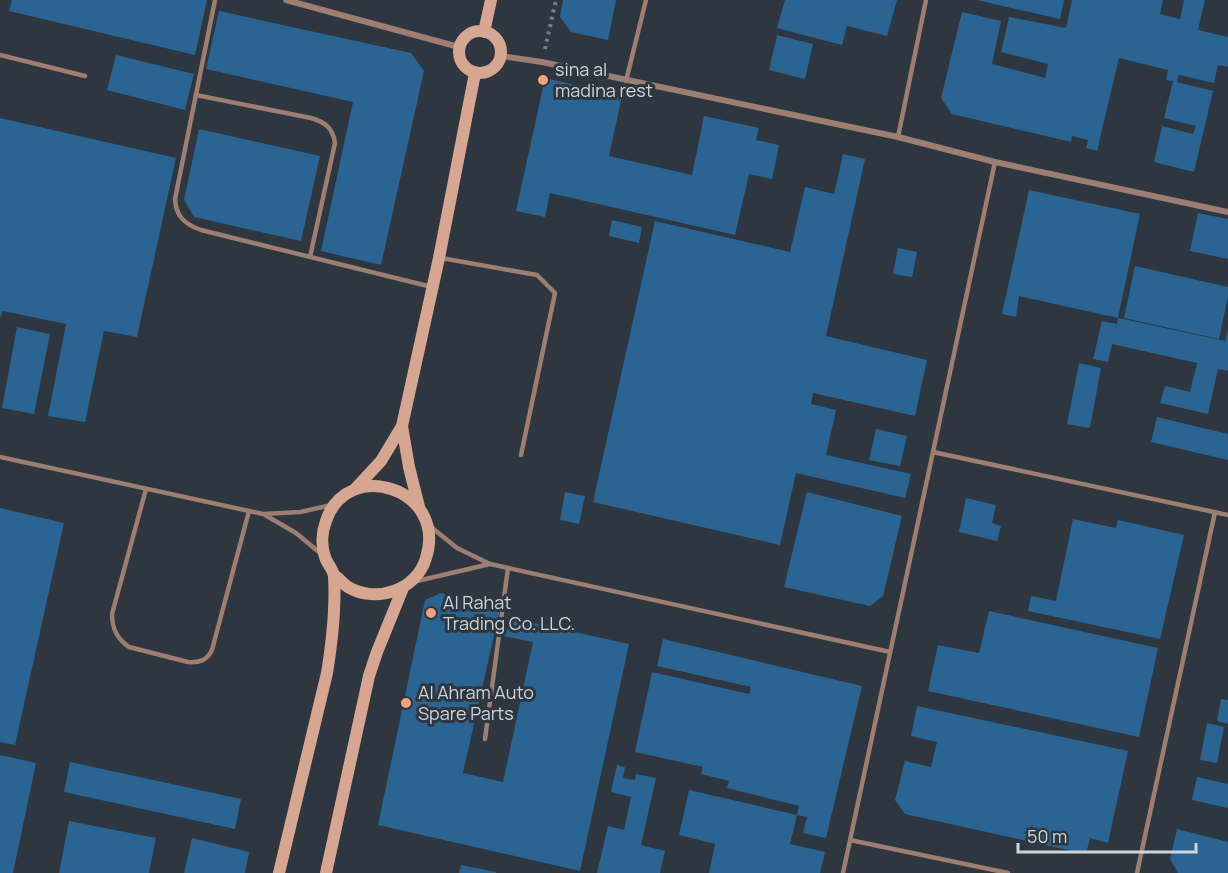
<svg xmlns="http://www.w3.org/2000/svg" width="1228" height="873" viewBox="0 0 1228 873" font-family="Manrope,sans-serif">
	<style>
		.building { fill: #296492 }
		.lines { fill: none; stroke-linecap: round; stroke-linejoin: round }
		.path { stroke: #777e85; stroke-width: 4; stroke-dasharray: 3 4.5; stroke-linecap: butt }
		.lane { stroke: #9d7e70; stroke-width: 4.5 }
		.street { stroke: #9d7e70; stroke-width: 6 }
		.secondary { stroke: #d7a690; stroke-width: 12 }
		.poi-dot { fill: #f1a17c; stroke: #2e373f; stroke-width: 2 }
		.labels { text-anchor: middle; stroke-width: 6; stroke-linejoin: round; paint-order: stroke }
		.poi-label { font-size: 18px; fill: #cfd4d9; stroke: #2e373f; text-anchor: start }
	</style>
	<rect width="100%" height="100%" fill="#2e373f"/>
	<path class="building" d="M12 0H207L195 55 9 11Z
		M563 0H616L608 40 571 32 560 17Z
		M785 0H897L887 36 847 26 842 45 777 28Z
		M977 0H1064L1060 19Z
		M1072 0H1163L1160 14 1180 19 1184 0H1205L1198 30 1228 37V67L1218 65 1214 83 1179 75 1177 82 1213 91 1194 172 1154 162 1162 126 1193 134 1196 126 1164 118 1173 81 1166 80 1168 70 1119 58 1097 151 1086 148 1088 140 1072 136 1071 142 952 114 941 98 962 12 1001 21 992 64 1045 78 1048 64 1001 52 1009 17 1066 28Z
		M219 11 411 53 424 71 381 265 321 251 353 102 206 69Z
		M777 35 813 44 805 79 769 70Z
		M116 55 194 74 185 110 107 90Z
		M545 78 622 96 609 156 692 175 704 116 759 128 756 140 779 145 772 179 749 174 735 235 550 193 545 217 516 211Z
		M0 118 176 158 137 337 104 331 85 422 48 416 66 324 3 311 0 318Z
		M199 129 320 156 301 241 194 217 184 200Z
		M843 154 865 159 826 336 927 360 915 416 813 393 811 404 836 410 826 455 911 474 905 498 796 473 780 545 593 502 655 221 790 252 805 187 834 194Z
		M1029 190 1140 214 1118 318 1019 296 1016 317 1002 314Z
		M1198 213 1228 219V259L1190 251Z
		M612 220 642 227 639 243 609 236Z
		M898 248 917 252 912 277 893 274Z
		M1135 266 1228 287V297L1219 339 1124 318Z
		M1118 318 1225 341 1228 330V371L1218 369 1208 414 1160 403 1165 386 1190 392 1197 363 1112 344 1108 362 1093 359 1102 321 1117 324Z
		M17 327 50 334 34 414 2 408Z
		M1079 363 1101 368 1090 428 1067 424Z
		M1157 417 1228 434V460L1151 442Z
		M876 429 907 436 900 466 869 460Z
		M565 492 585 496 579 524 560 520Z
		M807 492 902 516 883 596 870 606 784 587Z
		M966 498 996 505 992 523 1001 526 997 541 959 532Z
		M0 508 64 523 15 745 0 742Z
		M1073 519 1116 528 1118 520 1184 535 1160 639 1028 611 1031 596 1056 601Z
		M441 593 500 609 463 773 503 782 533 642 503 636 507 617 629 644 580 871 378 825 425 600Z
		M989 611 1158 648 1139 737 928 691 938 645 979 653Z
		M663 639 862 686 826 838 803 833 807 817 797 815 799 806 727 788 729 781 701 774 703 767 635 752 652 672 749 694 751 687 657 666Z
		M1221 699 1228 700V724L1217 721Z
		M917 706 1128 751 1108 843 1090 838 1086 854 905 814 895 800 905 761 931 767 937 742 911 736Z
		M1207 723 1224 727 1217 763 1200 760Z
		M0 755 36 763 13 873H0Z
		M70 762 241 799 235 829 64 792Z
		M617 765 625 767 623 778 635 780 636 774 656 778 641 845 665 851 660 873H597L608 826 624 830 631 797 611 792Z
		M1197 777 1228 784V808L1192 800Z
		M689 790 797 815 790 844 825 852 820 873H709L715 844 679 835Z
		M69 821 156 838 149 873H59Z
		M1177 829 1228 842V873H1178L1170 859Z
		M192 838 249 852 245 873H184Z
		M461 865 496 872V873H459Z"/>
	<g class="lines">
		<path class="path" d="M545 49 556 0"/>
		<path class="lane" d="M215 0 175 199C176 216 184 224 201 230L432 287
			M0 55 85 76
			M626 81 646 0
			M196 95 311 118C325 122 333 128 335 143L310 257
			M898 137 926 0
			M441 258 537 275 555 293 521 455
			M933 452 1228 515
			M0 457 263 514 300 512 332 505
			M146 489 112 614C112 629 117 639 129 647L188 662C200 663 207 660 212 650L249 511
			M265 515 296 533 320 553
			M431 527 457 548 490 564 890 652
			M417 581 490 564
			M485 739 508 568
			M850 840 1008 873
			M843 873 995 162
			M1137 873 1215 512"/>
		<path class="street" d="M286 0 459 47
			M501 56 542 62 898 137 995 162 1228 212"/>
		<path class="secondary" d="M459 52a21 21 0 1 1 42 0a21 21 0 1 1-42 0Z
			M484 32 491 0
			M402 426 409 467 419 507
			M355 489 381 461 402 426 439 258 475 73
			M279 873 327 673C332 642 336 609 334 577 334 570 327 564 325 557 321 546 322 532 326 521 347 457 448 488 426 558 417 590 376 604 348 587 343 584 339 578 334 575
			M326 873 369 676 377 652 403 588"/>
	</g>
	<g class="poi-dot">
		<circle cx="543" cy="80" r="6"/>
		<circle cx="431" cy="613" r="6"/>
		<circle cx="406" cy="703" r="6"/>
	</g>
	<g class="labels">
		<g class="poi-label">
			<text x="555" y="76">sina al<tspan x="555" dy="21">madina rest</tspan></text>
			<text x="443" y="609">Al Rahat<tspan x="443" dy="21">Trading Co. LLC.</tspan></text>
			<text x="418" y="699">Al Ahram Auto<tspan x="418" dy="21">Spare Parts</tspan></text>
		</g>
	</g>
	<path d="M1018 843v9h178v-9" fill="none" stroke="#cfd4d9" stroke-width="3"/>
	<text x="1027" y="843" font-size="18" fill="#cfd4d9" stroke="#2e373f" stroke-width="4.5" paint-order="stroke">50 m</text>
</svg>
